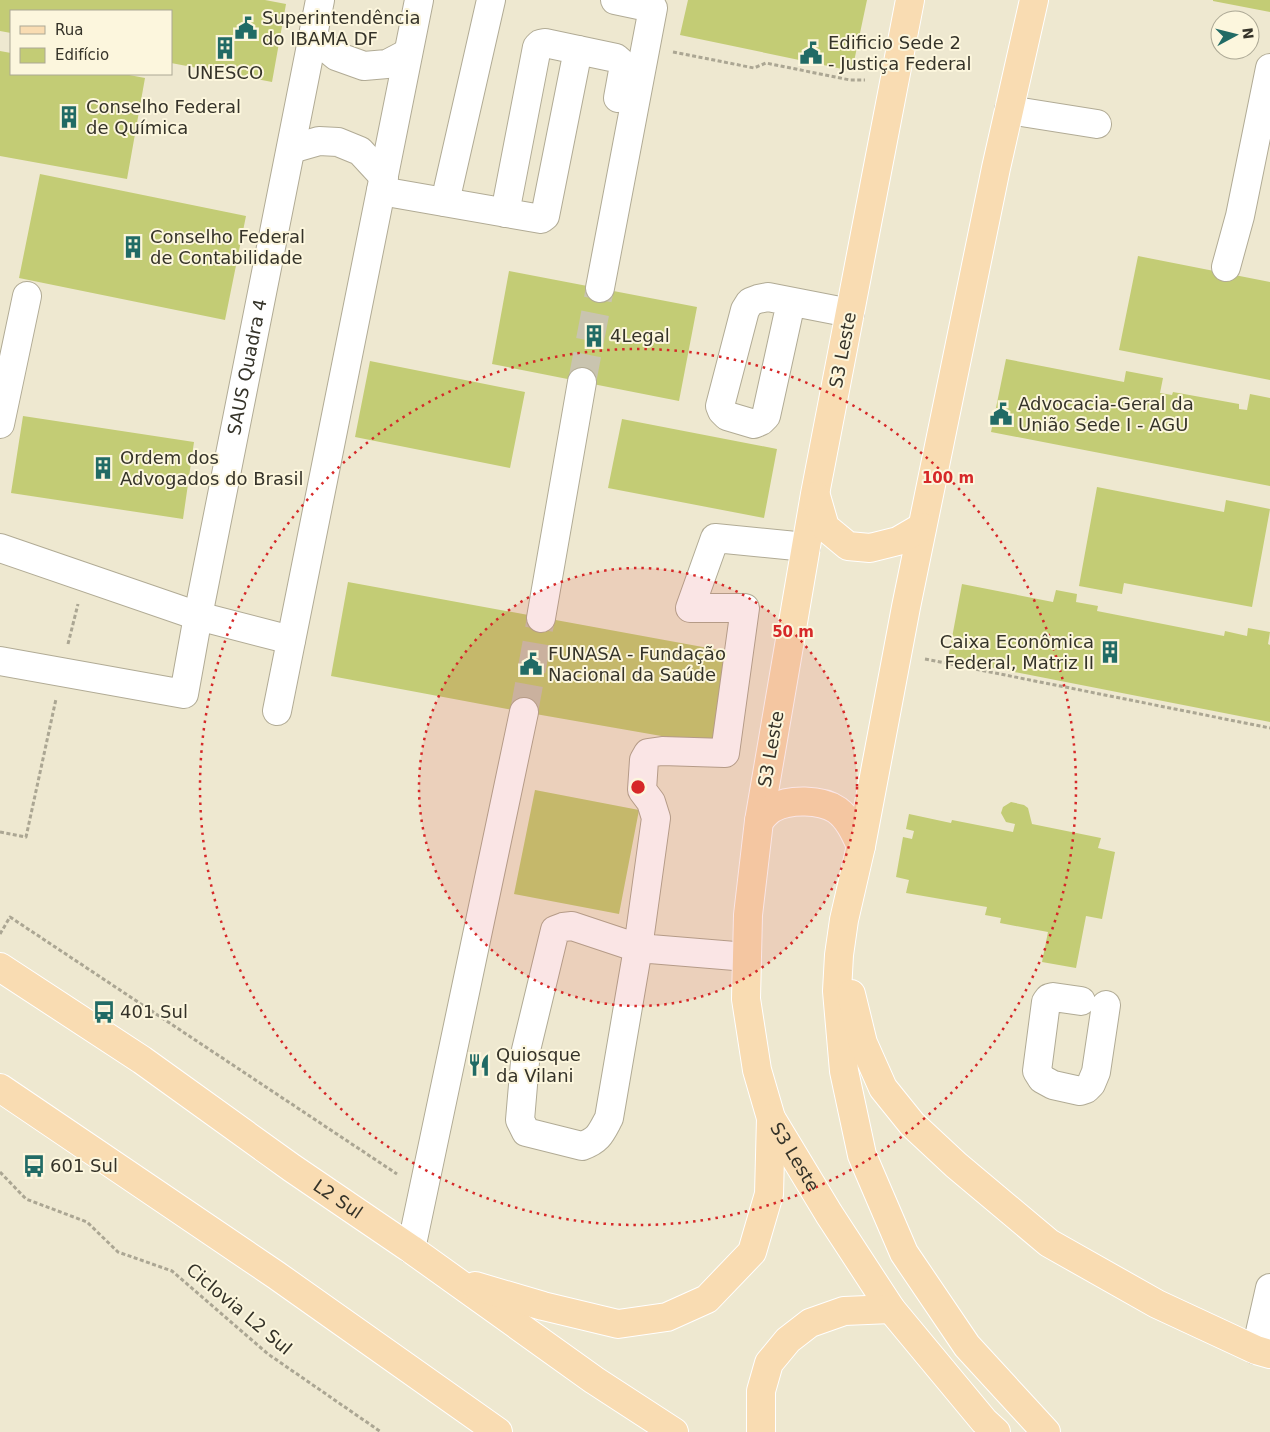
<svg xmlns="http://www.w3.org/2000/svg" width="1270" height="1432" viewBox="0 0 1270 1432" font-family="'DejaVu Sans',sans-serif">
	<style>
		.building { fill: #c3cc75 }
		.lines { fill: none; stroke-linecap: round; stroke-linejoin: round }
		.minor-tunnel { stroke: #c9c4af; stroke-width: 28; stroke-dasharray: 28 14; stroke-linecap: butt }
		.minor-casing { stroke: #b1ab95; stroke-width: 30 }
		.major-casing { stroke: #fff; stroke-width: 30 }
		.path { stroke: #aba693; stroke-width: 3; stroke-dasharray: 4 2.5; stroke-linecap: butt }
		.minor { stroke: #fff; stroke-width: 28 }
		.major { stroke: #f9dcb2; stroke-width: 28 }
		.ring { fill: none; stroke: #d62828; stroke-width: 2.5; stroke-dasharray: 2.5 5 }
		.labels { text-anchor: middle; stroke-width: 4; stroke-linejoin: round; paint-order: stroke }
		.poi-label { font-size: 18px; fill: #353329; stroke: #fcf6dd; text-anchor: start }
		.street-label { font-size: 18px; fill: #353329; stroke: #fcf6dd }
		.centre { fill: #d62828; stroke: #fcf6dd; stroke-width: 2.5 }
		.ring-label { font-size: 15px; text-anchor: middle; font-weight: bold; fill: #d62828; stroke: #fcf6dd; stroke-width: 4; stroke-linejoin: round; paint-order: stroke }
	</style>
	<rect width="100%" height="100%" fill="#eee8d0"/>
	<path class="building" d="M0 0H265L286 4 272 82 171 63V11H11V33L0 31Z
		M688 0H867L852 71 680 35Z
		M1213 0H1270V12L1213 1Z
		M0 51 11 53V74H124L145 78 127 179 0 156Z
		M40 174 246 216 225 320 19 278Z
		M1138 256 1270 282V380L1119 350Z
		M509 271 697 307 679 401 492 364Z
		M1006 359 1124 382 1126 371 1163 378 1160 393 1172 395 1173 392 1239 404V409L1247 410 1250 394 1270 398V486L991 432Z
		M370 361 525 392 510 468 355 437Z
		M23 416 194 442 183 519 11 493Z
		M622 419 777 449 764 518 608 488Z
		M1097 487 1224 512 1226 500 1270 509 1252 607 1124 583 1122 594 1079 586Z
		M348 582 730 652 713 745 524 712 331 676Z
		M962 584 1053 602 1056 590 1077 594 1076 602 1098 606 1097 611 1224 636 1225 631 1247 636 1248 628 1270 632 1268 644 1270 645V722L948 659Z
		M535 790 639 810 619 914 514 894Z
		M1011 802 1024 805 1028 808 1032 824 1101 838 1098 848 1115 852 1102 919 1086 916 1076 968 1042 962 1048 932 1000 923 1001 918 985 915 987 907 906 893 909 880 896 877 903 837 912 839 914 831 906 829 909 814 951 823 952 820 1013 832 1015 824 1006 822 1001 813 1003 807Z"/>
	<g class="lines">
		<path class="minor-tunnel" d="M582 382 600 288
			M524 712 541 618"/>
		<defs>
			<g id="minor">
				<path d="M313 37 336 56 364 66 387 64 408 53"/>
				<path d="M578 50 616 58 624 65 618 98"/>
				<path d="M1009 110 1097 124"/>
				<path d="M291 149 319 141 338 142 360 151 384 177"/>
				<path d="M381 191C435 200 488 210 541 219L545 216 578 50 545 43 540 44 537 47 505 213"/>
				<path d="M445 202 491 0"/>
				<path d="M1226 267 1240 216 1270 68"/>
				<path d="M600 288 653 8 615 0"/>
				<path d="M791 302 766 416 761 421 754 424 727 416 722 411 720 406 745 310 750 302 758 299 768 297 850 313"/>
				<path d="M0 424 27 296"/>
				<path d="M0 548 198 616 291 640"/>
				<path d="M541 618 582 382"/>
				<path id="s1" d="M0 661 184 694 198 616 320 0"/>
				<path d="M277 711 419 0"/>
				<path d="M747 957 638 948 572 926 563 927 555 930 526 1050 520 1120 526 1132 582 1146C599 1140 601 1133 609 1118L638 948 656 818 651 802 642 790 644 760 648 753 662 751 725 753 745 608H690L715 538 806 547"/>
				<path d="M1081 1001 1053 997 1049 998 1046 1002 1037 1071 1042 1079 1053 1085 1080 1091 1086 1089 1091 1084 1096 1072 1106 1005"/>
				<path d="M411 1249 524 712"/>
				<path d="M1256 1350 1270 1288"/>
			</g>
			<g id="major">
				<path id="s2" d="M910 0 815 494 759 821 748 915 746 999 757 1070 771 1118 829 1214 891 1309 984 1421 996 1432"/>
				<path d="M1034 0 996 168 906 607 861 846 844 920 839 955 837 991 844 1071 862 1155 904 1253 967 1346 1046 1432"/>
				<path d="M816 496 825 527 848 546 870 548 898 541 922 527"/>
				<path d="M759 821C763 817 767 811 773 808 789 799 821 799 837 810 849 819 855 833 861 846"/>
				<path id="s3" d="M0 967 142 1060 292 1168 411 1249 594 1380 674 1432"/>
				<path d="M851 994 863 1043 883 1088 912 1124 956 1165 1049 1243 1157 1304 1256 1350 1270 1354"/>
				<path d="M0 1088 276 1275 498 1432"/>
				<path d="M475 1286 543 1306 618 1324 667 1317 707 1299 752 1252 769 1194 771 1118"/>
				<path d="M761 1432V1391L769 1363 788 1340 810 1323 844 1311 891 1309"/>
			</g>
		</defs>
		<use href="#minor" class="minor-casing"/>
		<use href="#major" class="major-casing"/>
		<path class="path" d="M673 52 754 68 766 63 850 80H865
			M68 644 78 604
			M925 659 1270 728
			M0 832 26 837 56 699
			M0 934 10 917 397 1174
			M0 1172 26 1199 87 1222 118 1252 172 1271 268 1354 381 1432"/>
		<use href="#minor" class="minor"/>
		<use href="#major" class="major"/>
	</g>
	<circle cx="638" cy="787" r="219" fill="#d62828" fill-opacity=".12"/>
	<g class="ring">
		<circle cx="638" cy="787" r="219"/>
		<circle cx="638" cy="787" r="438"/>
	</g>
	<defs>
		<symbol id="civic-bare" viewBox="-9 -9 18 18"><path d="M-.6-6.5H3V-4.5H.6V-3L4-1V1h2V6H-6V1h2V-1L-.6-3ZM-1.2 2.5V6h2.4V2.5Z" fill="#216b65" stroke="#fcf6dd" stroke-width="2.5" paint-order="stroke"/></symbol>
		<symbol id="building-bare" viewBox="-9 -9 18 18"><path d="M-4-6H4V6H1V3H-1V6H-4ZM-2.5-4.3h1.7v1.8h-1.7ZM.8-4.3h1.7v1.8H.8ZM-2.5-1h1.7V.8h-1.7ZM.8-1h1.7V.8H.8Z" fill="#216b65" stroke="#fcf6dd" stroke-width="2.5" paint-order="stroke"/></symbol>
		<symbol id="bus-bare" viewBox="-9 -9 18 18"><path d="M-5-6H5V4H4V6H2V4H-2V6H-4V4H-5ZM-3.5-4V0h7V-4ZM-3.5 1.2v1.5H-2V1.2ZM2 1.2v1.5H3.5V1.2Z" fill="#216b65" stroke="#fcf6dd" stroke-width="2.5" paint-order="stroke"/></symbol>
		<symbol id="restaurant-bare" viewBox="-9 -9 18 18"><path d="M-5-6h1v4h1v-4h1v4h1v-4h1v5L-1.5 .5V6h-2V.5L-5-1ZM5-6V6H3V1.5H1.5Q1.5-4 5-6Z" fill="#216b65" stroke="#fcf6dd" stroke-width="2.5" paint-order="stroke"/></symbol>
	</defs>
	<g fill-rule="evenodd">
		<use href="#civic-bare" x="230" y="12" width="32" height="32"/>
		<use href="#building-bare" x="209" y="32" width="32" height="32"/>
		<use href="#civic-bare" x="795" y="37" width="32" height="32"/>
		<use href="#building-bare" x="53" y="101" width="32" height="32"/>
		<use href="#building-bare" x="117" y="231" width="32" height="32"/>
		<use href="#building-bare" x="578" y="320" width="32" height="32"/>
		<use href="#civic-bare" x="985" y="398" width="32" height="32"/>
		<use href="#building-bare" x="87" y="452" width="32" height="32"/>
		<use href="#building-bare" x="1094" y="636" width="32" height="32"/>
		<use href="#civic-bare" x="515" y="648" width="32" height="32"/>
		<use href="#bus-bare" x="88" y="996" width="32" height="32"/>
		<use href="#restaurant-bare" x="463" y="1049" width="32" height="32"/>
		<use href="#bus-bare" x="18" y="1150" width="32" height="32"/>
	</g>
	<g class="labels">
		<g class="poi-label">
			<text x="262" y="24">Superintendência<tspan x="262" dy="21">do IBAMA DF</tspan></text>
			<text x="828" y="49">Edificio Sede 2<tspan x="828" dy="21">- Justiça Federal</tspan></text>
			<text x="225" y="79" text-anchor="middle">UNESCO</text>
			<text x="86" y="113">Conselho Federal<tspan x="86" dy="21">de Química</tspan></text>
			<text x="150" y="243">Conselho Federal<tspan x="150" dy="21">de Contabilidade</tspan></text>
			<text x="610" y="342">4Legal</text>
			<text x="1018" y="410">Advocacia-Geral da<tspan x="1018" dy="21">União Sede I - AGU</tspan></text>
			<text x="120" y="464">Ordem dos<tspan x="120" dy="21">Advogados do Brasil</tspan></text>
			<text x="1094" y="648" text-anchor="end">Caixa Econômica<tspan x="1094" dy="21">Federal, Matriz II</tspan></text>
			<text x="548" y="660">FUNASA - Fundação<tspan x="548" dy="21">Nacional da Saúde</tspan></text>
			<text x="120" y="1018">401 Sul</text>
			<text x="496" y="1061">Quiosque<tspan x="496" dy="21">da Vilani</tspan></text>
			<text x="50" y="1172">601 Sul</text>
		</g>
		<g class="street-label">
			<text transform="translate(843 350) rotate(-79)" y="6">S3 Leste</text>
			<text dy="6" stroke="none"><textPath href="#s1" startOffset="520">SAUS Quadra 4</textPath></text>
			<text transform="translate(771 749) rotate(-80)" y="6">S3 Leste</text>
			<text dy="6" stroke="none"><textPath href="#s2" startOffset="1181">S3 Leste</textPath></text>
			<text dy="6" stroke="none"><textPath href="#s3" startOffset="410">L2 Sul</textPath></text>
			<text transform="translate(239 1309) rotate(40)" y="6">Ciclovia L2 Sul</text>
		</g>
	</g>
	<circle cx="638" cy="787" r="8" class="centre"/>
	<g class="ring-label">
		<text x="948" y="483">100 m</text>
		<text x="793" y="637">50 m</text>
	</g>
	<rect x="10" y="10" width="162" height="65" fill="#fcf6dd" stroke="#aca895"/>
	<rect x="20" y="26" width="25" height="8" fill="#f9dcb2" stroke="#aca895"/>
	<text x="55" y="35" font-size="15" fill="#353329">Rua</text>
	<rect x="20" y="48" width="25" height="15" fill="#c3cc75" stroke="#aca895"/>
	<text x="55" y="60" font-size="15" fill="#353329">Edifício</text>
	<g transform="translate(1235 35) rotate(83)"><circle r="24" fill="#fcf6dd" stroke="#aca895"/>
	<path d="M0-4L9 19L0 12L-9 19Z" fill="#216b65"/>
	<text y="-8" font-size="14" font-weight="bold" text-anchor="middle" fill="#353329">N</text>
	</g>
</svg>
